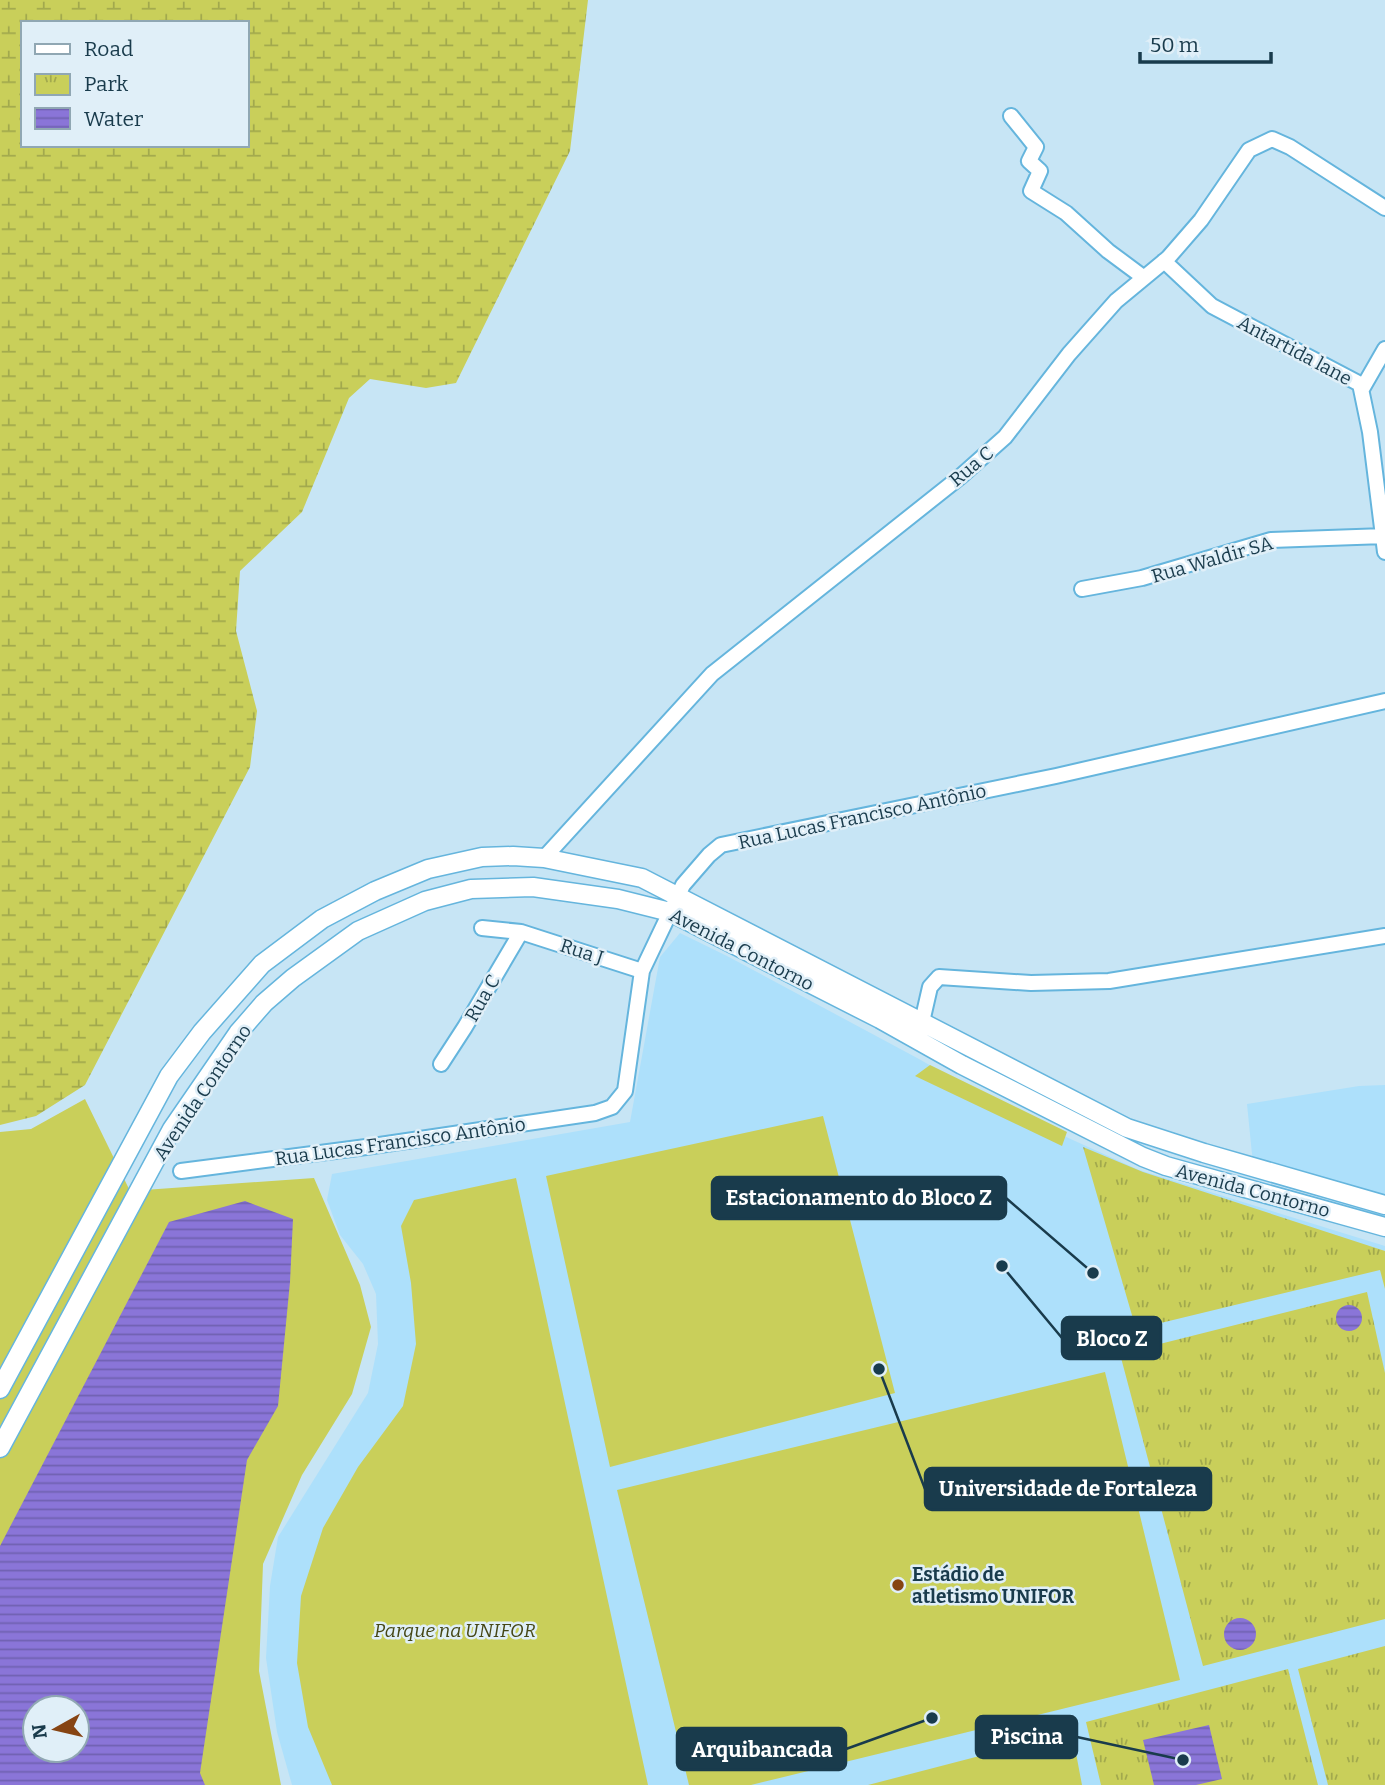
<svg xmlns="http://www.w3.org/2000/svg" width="1385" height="1785" viewBox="0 0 1385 1785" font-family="Bitter,serif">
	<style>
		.built { fill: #ade0fb }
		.grass { fill: #c9cf5a; fill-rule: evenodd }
		.wetland { fill: url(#wetland-marsh); fill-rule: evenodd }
		.park { fill: url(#park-tufts) }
		.water { fill: url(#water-rules); fill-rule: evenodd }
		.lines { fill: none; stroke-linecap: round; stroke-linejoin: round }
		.minor-casing { stroke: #65b5dd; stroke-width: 18 }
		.tertiary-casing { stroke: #65b5dd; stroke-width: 21 }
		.minor { stroke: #fff; stroke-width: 14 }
		.tertiary { stroke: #fff; stroke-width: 18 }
		.poi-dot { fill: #864413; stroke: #e0eff8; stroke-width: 2.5 }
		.labels { text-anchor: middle; stroke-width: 5; stroke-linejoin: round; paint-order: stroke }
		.street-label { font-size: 19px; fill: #193b4c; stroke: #e0eff8 }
		.poi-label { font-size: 19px; font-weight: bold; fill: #193b4c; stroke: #e0eff8; text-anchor: start }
		.park-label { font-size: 19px; font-style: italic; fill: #454715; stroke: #e0eff8 }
		.leader { fill: none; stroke: #193b4c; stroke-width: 2.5 }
		.callout-dot { fill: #193b4c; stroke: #e0eff8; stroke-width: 2.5 }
		.callout { fill: #193b4c; stroke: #193b4c; stroke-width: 2.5 }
		.callout-label { font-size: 21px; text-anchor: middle; font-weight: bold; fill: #fff }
	</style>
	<defs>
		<pattern id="wetland-marsh" width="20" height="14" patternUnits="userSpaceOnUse" patternTransform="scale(1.75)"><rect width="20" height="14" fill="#c9cf5a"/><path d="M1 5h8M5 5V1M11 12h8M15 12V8" fill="none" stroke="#a2a94d"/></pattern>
		<pattern id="park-tufts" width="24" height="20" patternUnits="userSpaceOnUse" patternTransform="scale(1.75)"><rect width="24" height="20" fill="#c9cf5a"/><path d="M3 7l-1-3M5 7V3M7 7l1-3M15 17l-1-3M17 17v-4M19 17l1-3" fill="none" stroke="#a2a94d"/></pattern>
		<pattern id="water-rules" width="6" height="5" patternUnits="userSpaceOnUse" patternTransform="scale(1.75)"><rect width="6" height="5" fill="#8a75d8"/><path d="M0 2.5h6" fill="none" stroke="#7061b1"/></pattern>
	</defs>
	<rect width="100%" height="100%" fill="#c7e5f5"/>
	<path class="built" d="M680 933 727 956 919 1059 1013 1113 1139 1170 1385 1246V1785H292L277 1732 266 1658 270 1586 278 1537 368 1393 378 1344 376 1294 363 1264 340 1235 327 1200 332 1174 630 1122 660 957Z
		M1385 1085V1212L1254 1174 1247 1104 1359 1086Z"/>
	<path class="grass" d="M930 1065 1067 1132 1062 1146 915 1076Z
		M85 1099 130 1191 314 1178 360 1285 371 1327 352 1394 302 1475 263 1564 259 1671 281 1785H0V1132L31 1129ZM35 1708H77V1750H35Z
		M823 1116 895 1393 610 1467 546 1176Z
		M516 1178 648 1785H332L308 1727 297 1663 301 1596 323 1528 358 1467 403 1406 416 1344 411 1283 401 1226 414 1200Z
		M1105 1372 1180 1680 751 1785H689L617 1490Z
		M1072 1732 1082 1785H868Z"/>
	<path class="wetland" d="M0 0H588L570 151 456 383 426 388 370 379 349 398 302 512 240 571 236 631 257 711 250 767 85 1085 36 1116 0 1125ZM23 23H247V145H23Z"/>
	<path class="park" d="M1083 1147 1143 1172 1385 1251V1289L1380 1270 1136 1329Z
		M1367 1292 1385 1373V1619L1203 1666 1120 1354Z
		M1385 1646V1785H1328L1298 1669Z
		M1288 1669 1318 1785H1101L1086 1722Z"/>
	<path class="water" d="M245 1201 293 1219 290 1282 278 1406 247 1460 200 1773 205 1785H0V1546L169 1222ZM77 1708V1750H35V1708Z
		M1336 1318a13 13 0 1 1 26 0a13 13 0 1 1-26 0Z
		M1224 1634a16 16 0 1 1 32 0a16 16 0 1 1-32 0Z
		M1209 1725 1222 1779 1196 1785H1154L1143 1740Z"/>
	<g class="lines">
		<defs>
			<path id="minor" d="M1011 116 1036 147 1029 161 1040 171 1031 191 1066 213 1108 251 1143 277
				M1164 261 1212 306 1360 384 1370 432 1385 552
				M1362 389 1385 349
				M1082 589 1142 578 1271 540 1385 536
				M544 858 712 674 960 477 1005 437 1069 354 1116 301 1168 258 1201 220 1249 150 1272 139 1290 147 1385 208
				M482 928 521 932 642 971
				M922 1022 930 987 939 977 1031 983 1109 981 1385 936
				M441 1064 465 1027 521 932
				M181 1171 366 1147 595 1113 612 1107 625 1091 642 971 683 885 709 855 721 845 1056 776 1385 701"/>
			<path id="tertiary" d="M0 1389 169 1076 202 1032 262 964 322 919 375 891 428 869 482 857 513 856 544 858 642 878 1127 1128 1204 1153 1385 1205
				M0 1448 172 1129 238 1033 264 1003 293 978 358 931 425 901 471 889 533 887 618 899 670 912 880 1019 962 1065 1143 1157 1166 1166 1385 1227"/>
		</defs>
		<use href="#minor" class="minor-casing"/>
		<use href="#tertiary" class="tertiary-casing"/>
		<use href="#minor" class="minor"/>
		<use href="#tertiary" class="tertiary"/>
	</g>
	<circle class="poi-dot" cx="898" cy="1585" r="7"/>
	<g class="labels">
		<g class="street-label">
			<text transform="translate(1295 350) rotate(28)" y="7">Antartida lane</text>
			<text transform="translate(971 466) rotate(-40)" y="7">Rua C</text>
			<text transform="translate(1212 559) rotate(-16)" y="7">Rua Waldir SA</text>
			<text transform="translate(862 816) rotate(-12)" y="7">Rua Lucas Francisco Antônio</text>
			<text transform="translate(742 949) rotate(27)" y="7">Avenida Contorno</text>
			<text transform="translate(582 951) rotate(18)" y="7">Rua J</text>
			<text transform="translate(482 998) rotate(-60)" y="7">Rua C</text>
			<text transform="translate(202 1092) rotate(-56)" y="7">Avenida Contorno</text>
			<text transform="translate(400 1141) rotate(-8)" y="7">Rua Lucas Francisco Antônio</text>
			<text transform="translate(1253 1190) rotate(15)" y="7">Avenida Contorno</text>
		</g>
		<g class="poi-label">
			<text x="912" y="1581">Estádio de<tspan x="912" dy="22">atletismo UNIFOR</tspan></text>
		</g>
		<g class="park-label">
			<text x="455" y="1637">Parque na UNIFOR</text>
		</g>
	</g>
	<path class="leader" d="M1093 1273L1006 1198M1002 1266L1062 1338M879 1369L925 1489M1183 1760L1077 1737M932 1718L846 1749"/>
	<g class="callout-dot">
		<circle cx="1093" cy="1273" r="7"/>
		<circle cx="1002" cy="1266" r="7"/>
		<circle cx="879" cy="1369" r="7"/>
		<circle cx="1183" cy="1760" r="7"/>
		<circle cx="932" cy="1718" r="7"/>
	</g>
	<g class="callout">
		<rect x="712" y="1177" width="294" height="42" rx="7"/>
		<rect x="1062" y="1317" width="99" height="42" rx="7"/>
		<rect x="925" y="1468" width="286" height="42" rx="7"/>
		<rect x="976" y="1716" width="101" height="42" rx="7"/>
		<rect x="677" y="1728" width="169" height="42" rx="7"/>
	</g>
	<g class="callout-label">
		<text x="859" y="1205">Estacionamento do Bloco Z</text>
		<text x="1112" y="1346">Bloco Z</text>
		<text x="1068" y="1496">Universidade de Fortaleza</text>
		<text x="1027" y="1744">Piscina</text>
		<text x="762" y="1757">Arquibancada</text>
	</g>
	<rect x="21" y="21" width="228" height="126" fill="#e0eff8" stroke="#90a7b3" stroke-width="2"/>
	<rect x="35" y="44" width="35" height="10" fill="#ffffff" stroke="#90a7b3" stroke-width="2"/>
	<text x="84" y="56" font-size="21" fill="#193b4c">Road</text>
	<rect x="35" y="74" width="35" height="21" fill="url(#park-tufts)" stroke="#90a7b3" stroke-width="2"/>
	<text x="84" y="91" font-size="21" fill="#193b4c">Park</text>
	<rect x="35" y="108" width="35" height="21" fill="url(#water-rules)" stroke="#90a7b3" stroke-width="2"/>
	<text x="84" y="126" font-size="21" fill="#193b4c">Water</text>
	<g transform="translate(56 1729) rotate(262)"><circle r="33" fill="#e0eff8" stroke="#90a7b3" stroke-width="2"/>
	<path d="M0-5L12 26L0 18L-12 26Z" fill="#864413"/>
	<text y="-10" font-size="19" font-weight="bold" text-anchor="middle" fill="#193b4c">N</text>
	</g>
	<path d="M1140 52v10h131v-10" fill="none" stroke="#193b4c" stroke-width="3.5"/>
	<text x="1150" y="52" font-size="21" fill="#193b4c" stroke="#e0eff8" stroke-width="5" paint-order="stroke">50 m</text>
</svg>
